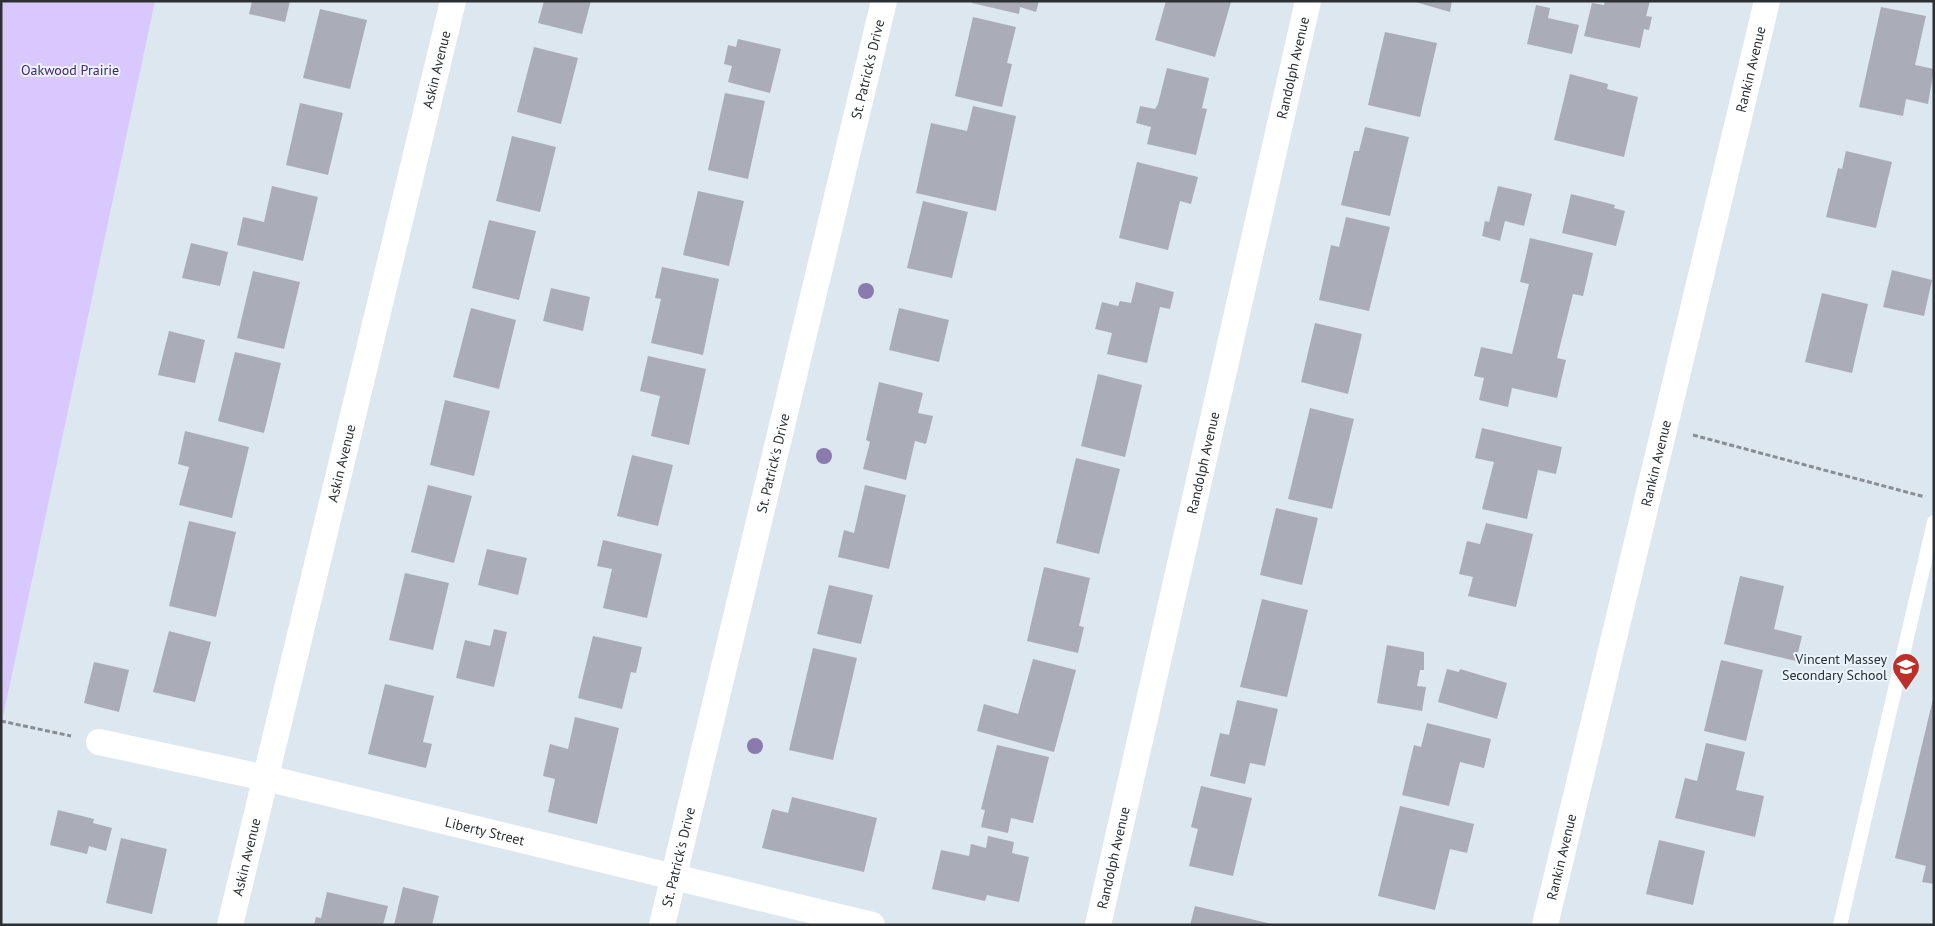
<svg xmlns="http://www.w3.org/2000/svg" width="1935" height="926" viewBox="0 0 1935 926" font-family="'PT Sans',sans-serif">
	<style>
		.green { fill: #d8c8fd }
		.building { fill: #aaadb8 }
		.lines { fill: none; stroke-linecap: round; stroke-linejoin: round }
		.path { stroke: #878e94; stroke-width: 3; stroke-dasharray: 5 2.5; stroke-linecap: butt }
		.lane { stroke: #fff; stroke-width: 14 }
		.street { stroke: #fff; stroke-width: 26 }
		.tree { fill: #8b7aae }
		.labels { text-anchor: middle; stroke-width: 4; stroke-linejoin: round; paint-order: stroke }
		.street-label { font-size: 14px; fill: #2c3033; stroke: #eaf4fc }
		.park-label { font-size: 14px; fill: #482179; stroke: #eaf4fc }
		.poi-label { font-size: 14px; fill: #2c3033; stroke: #eaf4fc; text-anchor: end }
	</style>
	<rect width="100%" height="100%" fill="#dde7ef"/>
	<path class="green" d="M1 1H155L1 726Z"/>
	<path class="building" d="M252 1H290L285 22 249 14Z
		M544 1H591L582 34 538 23Z
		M972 1H1039L1036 12 1020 7 1019 14 972 3Z
		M1166 1 1231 2 1215 57 1155 40Z
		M1412 1H1452L1450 12Z
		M1605 1H1650L1646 16 1652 17 1649 30 1644 29 1640 48 1584 36 1592 3 1604 5Z
		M1536 5 1550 8 1548 18 1579 25 1572 54 1527 44Z
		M1881 7 1926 16 1915 65 1934 69 1928 104 1906 99 1903 116 1859 107Z
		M320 9 367 20 350 89 303 78Z
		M973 17 1016 27 1007 63 1012 64 1002 107 955 96Z
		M1385 32 1437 43 1420 117 1368 105Z
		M738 39 781 49 770 93 728 82 732 66 724 64 728 45 736 47Z
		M534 47 578 58 561 124 517 112Z
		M1167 68 1209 78 1202 108 1207 109 1196 155 1147 144 1151 127 1136 123 1140 106 1155 109 1158 104Z
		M1570 74 1608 84 1607 89 1638 97 1624 157 1554 140Z
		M725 93 765 101 748 179 708 170Z
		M300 103 343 113 328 175 286 165Z
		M973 106 1016 116 996 211 916 193 931 123 967 131Z
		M1365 127 1409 137 1390 216 1341 205 1354 151H1359Z
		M512 136 556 147 540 212 496 201Z
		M1846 151 1892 162 1876 228 1826 217 1838 168 1842 169Z
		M1137 162 1198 177 1191 204 1180 201 1168 250 1119 238Z
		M272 186 318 197 303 261 237 245 243 217 264 222Z
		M1498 186 1532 194 1524 226 1505 221 1500 241 1482 236 1485 221 1489 222Z
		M698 191 744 201 729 266 683 255Z
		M1571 194 1615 205 1614 208 1625 211 1616 246 1562 233Z
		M923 201 968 212 952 278 907 268Z
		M1346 217 1390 227 1369 311 1319 300 1331 245 1339 247Z
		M489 220 536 231 519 300 472 288Z
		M1530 238 1593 253 1583 296 1573 294 1557 358 1566 360 1557 398 1512 388 1508 407 1479 400 1484 378 1474 376 1481 347 1512 354 1529 284 1520 282Z
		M191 243 228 252 220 286 182 278Z
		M662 267 719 279 703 355 651 343 661 299 655 298Z
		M1892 270 1932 280 1924 316 1883 307Z
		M253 271 300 282 284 349 237 338Z
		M1136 282 1174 292 1170 309 1160 307 1147 363 1107 354 1112 333 1095 329 1102 302 1118 306 1120 301 1131 303Z
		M551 288 590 297 583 331 543 321Z
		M1822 293 1868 304 1852 373 1805 362Z
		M471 308 516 320 499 389 453 377Z
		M899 308 949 320 939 362 889 350Z
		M1315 323 1362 334 1348 394 1301 382Z
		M169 331 205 340 195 383 158 375Z
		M235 352 281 363 264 433 218 421Z
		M648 356 706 369 689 445 651 436 660 396 640 391Z
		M1098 374 1142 385 1125 457 1081 446Z
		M879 382 923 393 918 413 933 416 926 444 915 441 906 480 863 469 870 442 866 440Z
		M445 400 490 411 474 476 430 465Z
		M1310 408 1354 419 1332 509 1288 499Z
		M1482 428 1562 447 1556 474 1538 470 1527 519 1482 509 1494 462 1475 458Z
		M185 431 249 447 232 518 179 505 189 467 178 464Z
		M632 455 673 465 658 526 617 516Z
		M1076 458 1120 469 1099 554 1056 543Z
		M428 485 472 496 454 563 411 552Z
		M865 485 906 495 889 569 838 557 844 530 854 533Z
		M1276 508 1318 518 1302 585 1260 575Z
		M189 521 236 532 216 617 169 606Z
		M1486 523 1533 534 1516 607 1468 596 1473 577 1459 574 1467 541 1480 544Z
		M603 540 662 554 647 618 603 608 612 569 597 566Z
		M487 549 527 558 518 595 478 585Z
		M1044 567 1090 578 1079 626 1084 627 1078 653 1027 641Z
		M405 573 449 583 433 650 389 640Z
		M1740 576 1784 586 1774 629 1802 636 1796 661 1724 644Z
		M829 585 873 595 861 644 817 634Z
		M1262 599 1308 610 1287 697 1240 687Z
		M494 629 507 632 494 687 456 678 465 640 490 646Z
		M169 631 211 642 195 702 153 692Z
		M593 636 642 647 636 673 631 672 622 709 578 698Z
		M1387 645 1424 652V670H1420L1417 686 1426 687 1422 711 1377 703Z
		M813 648 857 658 833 760 789 750Z
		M1033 659 1076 670 1054 752 977 731 984 704 1018 714Z
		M1721 660 1763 670 1746 741 1704 731Z
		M94 662 129 670 119 712 84 703Z
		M1447 669 1459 672 1460 669 1507 683 1497 719 1438 702Z
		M385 684 434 696 423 742 432 744 426 768 368 754Z
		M1933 699H1934V884L1922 882 1926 866 1895 858Z
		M1237 700 1278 709 1265 766 1250 763 1245 784 1210 776 1220 733 1229 735Z
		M575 717 619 728 597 824 548 812 555 779 543 776 550 744 568 749Z
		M1427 723 1491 739 1484 768 1460 762 1449 806 1402 795 1414 745 1421 747Z
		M1706 743 1745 752 1736 790 1764 796 1755 837 1675 818 1685 778 1697 781Z
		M997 745 1049 757 1033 823 1011 818 1008 833 981 827 985 810 981 809Z
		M1201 786 1252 798 1233 876 1189 866 1198 829 1191 827Z
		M792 797 877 818 864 872 762 848 772 809 788 813Z
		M1400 806 1474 824 1467 853 1450 849 1435 910 1378 896Z
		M58 810 94 819 93 823 112 828 106 851 89 846 87 854 50 845Z
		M988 836 1014 842 1012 853 1029 857 1019 902 987 895 985 901 932 889 941 850 969 856 971 844 986 848Z
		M121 838 167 849 152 914 106 903Z
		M1659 840 1705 851 1693 905 1646 894Z
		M403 887 439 896 432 925H394Z
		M327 892 388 906 383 925H314L316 917 321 918Z
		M1195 906 1272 924 1271 925H1190Z"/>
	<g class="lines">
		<path class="path" d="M1693 435 1925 497
			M1 721 71 736"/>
		<path class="lane" d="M1840 925 1934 522"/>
		<g class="street">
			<path id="s1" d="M99 742 266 778 872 925"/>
			<path id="s2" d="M230 925 453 1"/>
			<path id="s3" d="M662 925 884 1"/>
			<path id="s4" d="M1098 925 1308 1"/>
			<path id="s5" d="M1545 925 1767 1"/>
		</g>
	</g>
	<g class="tree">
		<circle cx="866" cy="291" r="8"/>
		<circle cx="824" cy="456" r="8"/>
		<circle cx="755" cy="746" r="8"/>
	</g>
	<defs>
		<symbol id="school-pin" viewBox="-11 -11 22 30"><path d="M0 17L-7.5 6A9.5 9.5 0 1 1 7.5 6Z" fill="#bd2f29" stroke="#eaf4fc"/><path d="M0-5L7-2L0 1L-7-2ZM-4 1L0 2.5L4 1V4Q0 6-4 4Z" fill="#fff"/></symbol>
	</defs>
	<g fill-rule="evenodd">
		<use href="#school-pin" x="1890" y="651" width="32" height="43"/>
	</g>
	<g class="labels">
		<g class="street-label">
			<text dy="5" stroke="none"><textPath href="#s4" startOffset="879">Randolph Avenue</textPath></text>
			<text dy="5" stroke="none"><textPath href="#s2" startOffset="880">Askin Avenue</textPath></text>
			<text dy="5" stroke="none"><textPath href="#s3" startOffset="880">St. Patrick's Drive</textPath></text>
			<text dy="5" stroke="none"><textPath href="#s5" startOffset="880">Rankin Avenue</textPath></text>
			<text dy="5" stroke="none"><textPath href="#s2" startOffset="475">Askin Avenue</textPath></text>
			<text dy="5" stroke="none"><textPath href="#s3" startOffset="475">St. Patrick's Drive</textPath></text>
			<text dy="5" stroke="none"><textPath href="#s4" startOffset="474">Randolph Avenue</textPath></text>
			<text dy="5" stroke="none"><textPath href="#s5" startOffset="475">Rankin Avenue</textPath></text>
			<text dy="5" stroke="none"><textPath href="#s1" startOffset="396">Liberty Street</textPath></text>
			<text dy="5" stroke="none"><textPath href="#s2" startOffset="70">Askin Avenue</textPath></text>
			<text dy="5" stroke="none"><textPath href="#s3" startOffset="70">St. Patrick's Drive</textPath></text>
			<text dy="5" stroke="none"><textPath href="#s5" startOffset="70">Rankin Avenue</textPath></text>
			<text dy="5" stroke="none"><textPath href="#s4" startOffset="69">Randolph Avenue</textPath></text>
		</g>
		<g class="park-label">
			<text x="70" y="75">Oakwood Prairie</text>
		</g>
		<g class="poi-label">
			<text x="1887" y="664">Vincent Massey<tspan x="1887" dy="16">Secondary School</tspan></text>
		</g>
	</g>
	<rect width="1935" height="926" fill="none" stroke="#2c3033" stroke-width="5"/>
</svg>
